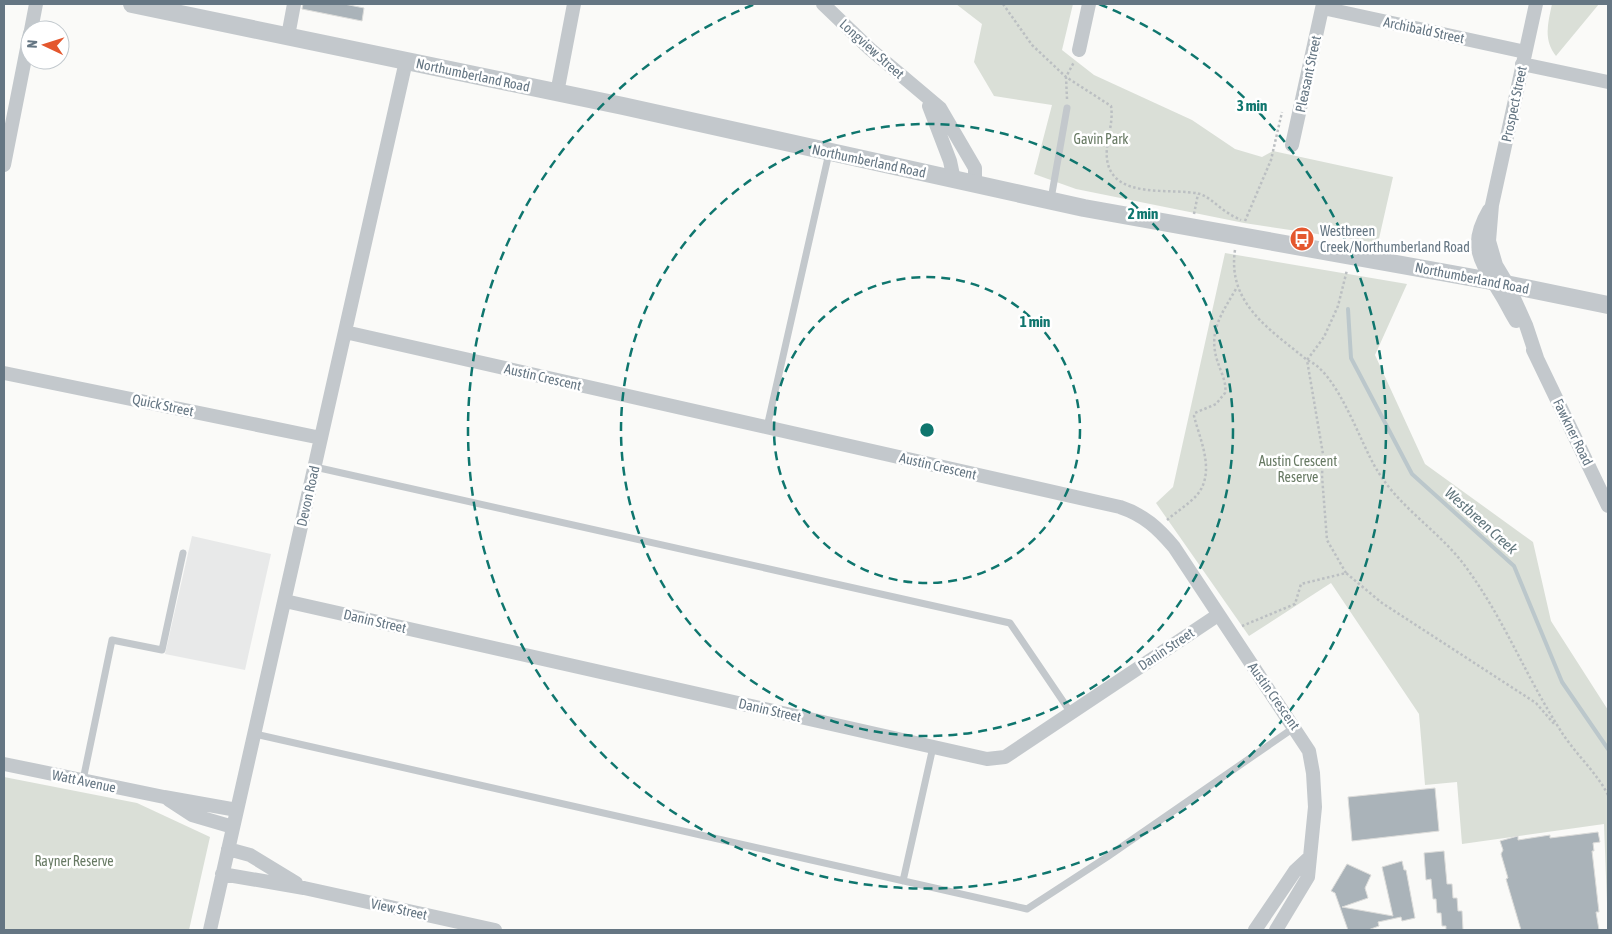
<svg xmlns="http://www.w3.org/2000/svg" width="1612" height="934" viewBox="0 0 1612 934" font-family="'Asap Condensed',sans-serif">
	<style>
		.built { fill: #e8e9e9 }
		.green { fill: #dadfd7 }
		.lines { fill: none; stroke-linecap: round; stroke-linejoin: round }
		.stream { stroke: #bbc7cb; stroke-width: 4 }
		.building { fill: #aab3b9; stroke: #dcdcda }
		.path { stroke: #bbbfc2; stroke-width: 2.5; stroke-dasharray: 2.5 2.5; stroke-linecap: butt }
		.service { stroke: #c3c8cc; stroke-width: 7 }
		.minor { stroke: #c3c8cc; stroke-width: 14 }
		.tertiary { stroke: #c3c8cc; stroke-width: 18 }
		.ring { fill: none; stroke: #0f766e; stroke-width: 2.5; stroke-dasharray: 9 6 }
		.labels { text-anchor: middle; stroke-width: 5; stroke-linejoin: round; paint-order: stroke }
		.street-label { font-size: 14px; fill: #657683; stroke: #fff }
		.park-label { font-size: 14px; fill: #687a64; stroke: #fff }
		.poi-label { font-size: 14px; fill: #657683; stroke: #fff; text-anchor: start }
		.water-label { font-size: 15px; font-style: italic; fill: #60757c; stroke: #fff }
		.centre { fill: #0f766e; stroke: #fff; stroke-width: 2.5 }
		.ring-label { font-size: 15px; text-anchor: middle; font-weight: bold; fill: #0f766e; stroke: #fff; stroke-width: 5; stroke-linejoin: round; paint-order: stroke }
	</style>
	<rect width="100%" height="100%" fill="#fafaf8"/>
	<path class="built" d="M192 536 271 554 245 670 165 654Z"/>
	<path class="green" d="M956 4H1073L1062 50 1094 75 1192 120 1235 149 1262 157 1273 151 1393 177 1378 243 1244 223 1076 189 1034 174 1052 105 994 96 974 62 982 24Z
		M1552 4H1599L1556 56C1543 40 1548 23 1552 4Z
		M1225 253 1407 284 1375 355 1425 464 1533 542 1551 621 1608 710V930L1604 824 1462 844 1457 782 1425 785 1419 714 1331 583 1249 636 1156 503 1173 487Z
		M4 777 137 803 210 837 189 930H4Z"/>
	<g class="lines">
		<path class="stream" d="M1348 309 1351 358 1412 474 1514 566 1562 682 1608 749"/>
	</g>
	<path class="building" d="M303 4H344L364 8 362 21 302 9Z
		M1435 788 1439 831 1352 841 1348 797Z
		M1598 832 1600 842 1593 843 1594 851H1592L1599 912H1596L1599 930H1521L1506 879 1508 878 1501 854 1503 850 1500 841 1518 836V840L1550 835V838Z
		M1444 851 1447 884H1452L1453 898H1457L1458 911H1462L1463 930H1446V926H1442L1441 913H1437L1436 899H1433L1431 879 1426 880 1424 853Z
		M1402 861 1404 870H1406L1415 918 1402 921 1401 917 1378 922 1379 926 1368 930H1348L1335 893 1331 891 1347 864 1371 875 1365 888 1368 898 1342 907 1393 916 1382 867Z"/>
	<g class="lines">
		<path class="path" d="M1003 4 1032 45 1066 77 1111 106C1114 124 1105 142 1107 159 1112 201 1173 187 1200 194 1211 198 1218 207 1228 213 1232 216 1237 218 1241 220
			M1067 99 1066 77 1074 62
			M1194 214 1198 194
			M1245 221 1271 160 1282 112
			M1235 250C1227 304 1271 330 1307 360 1338 372 1360 443 1377 470 1399 507 1436 529 1462 562 1502 614 1524 673 1559 728 1573 752 1596 771 1608 795
			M1167 520C1176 512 1189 504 1197 495 1216 472 1200 440 1194 416L1195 413 1216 404 1225 393C1227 383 1221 372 1218 363 1207 331 1222 314 1237 287
			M1346 573 1327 540 1322 476 1323 454 1307 360 1324 337 1338 306 1347 270
			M1242 626 1295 604 1301 584 1346 573 1382 603 1536 703 1555 725"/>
		<path class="service" d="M1051 199 1067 108
			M767 427 829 153
			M315 467 1010 623 1071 713
			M255 734 1027 909 1107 857 1295 727
			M83 780 112 640 162 650 183 553
			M903 881 933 747"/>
		<path class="minor" d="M823 4 870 49 940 108 975 168V185
			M1536 4 1492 205 1489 241 1496 265 1508 285 1526 325 1537 358
			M1323 8 1525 52
			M31 30 36 4
			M288 36 294 4
			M1079 50 1089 4
			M1522 64 1608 82
			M557 93 574 4
			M929 106 950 161 954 180
			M1292 145 1323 4
			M4 165 30 33
			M1489 210C1467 247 1481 261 1500 293 1506 302 1510 312 1516 321
			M345 332 1120 507C1144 515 1158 528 1174 547L1309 751 1313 773 1315 807 1308 877 1276 930
			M1533 350 1608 506
			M4 373 321 438
			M285 601 987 759 1005 757 1218 615
			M4 764 164 797 237 810
			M169 800 192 815 233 827
			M228 849 250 855 296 883
			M222 874 304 888 495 930
			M210 930 406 61
			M1255 930 1295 871 1309 858"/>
		<path class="tertiary" d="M132 4 623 106 1084 208 1491 281 1608 305"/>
	</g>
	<g class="ring">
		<circle cx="927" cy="430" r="153"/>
		<circle cx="927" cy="430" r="306"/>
		<path d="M1099 4A459 459 0 1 1 755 4"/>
	</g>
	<defs>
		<symbol id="bus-disc" viewBox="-11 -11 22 22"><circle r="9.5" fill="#e4572e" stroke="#fff"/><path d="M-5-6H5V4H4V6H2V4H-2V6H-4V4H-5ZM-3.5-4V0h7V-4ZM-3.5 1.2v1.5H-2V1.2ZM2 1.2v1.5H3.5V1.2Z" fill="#fff"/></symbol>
	</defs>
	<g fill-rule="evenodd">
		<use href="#bus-disc" x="1288" y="225" width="28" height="28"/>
	</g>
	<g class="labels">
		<g class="street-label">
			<text transform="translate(1424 30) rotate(12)" y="5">Archibald Street</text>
			<text transform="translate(872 49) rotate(42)" y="5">Longview Street</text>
			<text transform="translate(1308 74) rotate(-78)" y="5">Pleasant Street</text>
			<text transform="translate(473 75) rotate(12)" y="5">Northumberland Road</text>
			<text transform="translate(1514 104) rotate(-78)" y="5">Prospect Street</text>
			<text transform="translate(869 161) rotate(12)" y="5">Northumberland Road</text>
			<text transform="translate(1472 278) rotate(11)" y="5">Northumberland Road</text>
			<text transform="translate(543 377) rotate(13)" y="5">Austin Crescent</text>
			<text transform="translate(163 405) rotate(12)" y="5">Quick Street</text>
			<text transform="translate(1573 432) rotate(64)" y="5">Fawkner Road</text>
			<text transform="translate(938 466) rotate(13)" y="5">Austin Crescent</text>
			<text transform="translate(308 496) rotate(-77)" y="5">Devon Road</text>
			<text transform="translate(375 621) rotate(13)" y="5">Danin Street</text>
			<text transform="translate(1166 649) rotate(-34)" y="5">Danin Street</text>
			<text transform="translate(1274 696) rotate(55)" y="5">Austin Crescent</text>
			<text transform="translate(770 710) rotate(13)" y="5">Danin Street</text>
			<text transform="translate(84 781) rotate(12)" y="5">Watt Avenue</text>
			<text transform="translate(399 909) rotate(12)" y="5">View Street</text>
		</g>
		<g class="park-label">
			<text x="1101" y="144">Gavin Park</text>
			<text x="1298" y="466">Austin Crescent<tspan x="1298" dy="16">Reserve</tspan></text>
			<text x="74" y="866">Rayner Reserve</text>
		</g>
		<g class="poi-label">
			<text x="1320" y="236">Westbreen<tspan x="1320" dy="16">Creek/Northumberland Road</tspan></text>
		</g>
		<g class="water-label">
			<text transform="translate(1481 521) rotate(42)" y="5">Westbreen Creek</text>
		</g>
	</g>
	<circle cx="927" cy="430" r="8" class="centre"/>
	<g class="ring-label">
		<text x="1252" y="111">3 min</text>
		<text x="1143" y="219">2 min</text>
		<text x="1035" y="327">1 min</text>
	</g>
	<rect width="1612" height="934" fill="none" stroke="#657683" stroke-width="10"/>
	<g transform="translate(45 45) rotate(274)"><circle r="24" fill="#ffffff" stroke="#c1c8cd"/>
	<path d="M0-4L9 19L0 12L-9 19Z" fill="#e4572e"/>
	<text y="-8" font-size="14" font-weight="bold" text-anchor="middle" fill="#657683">N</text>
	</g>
</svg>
